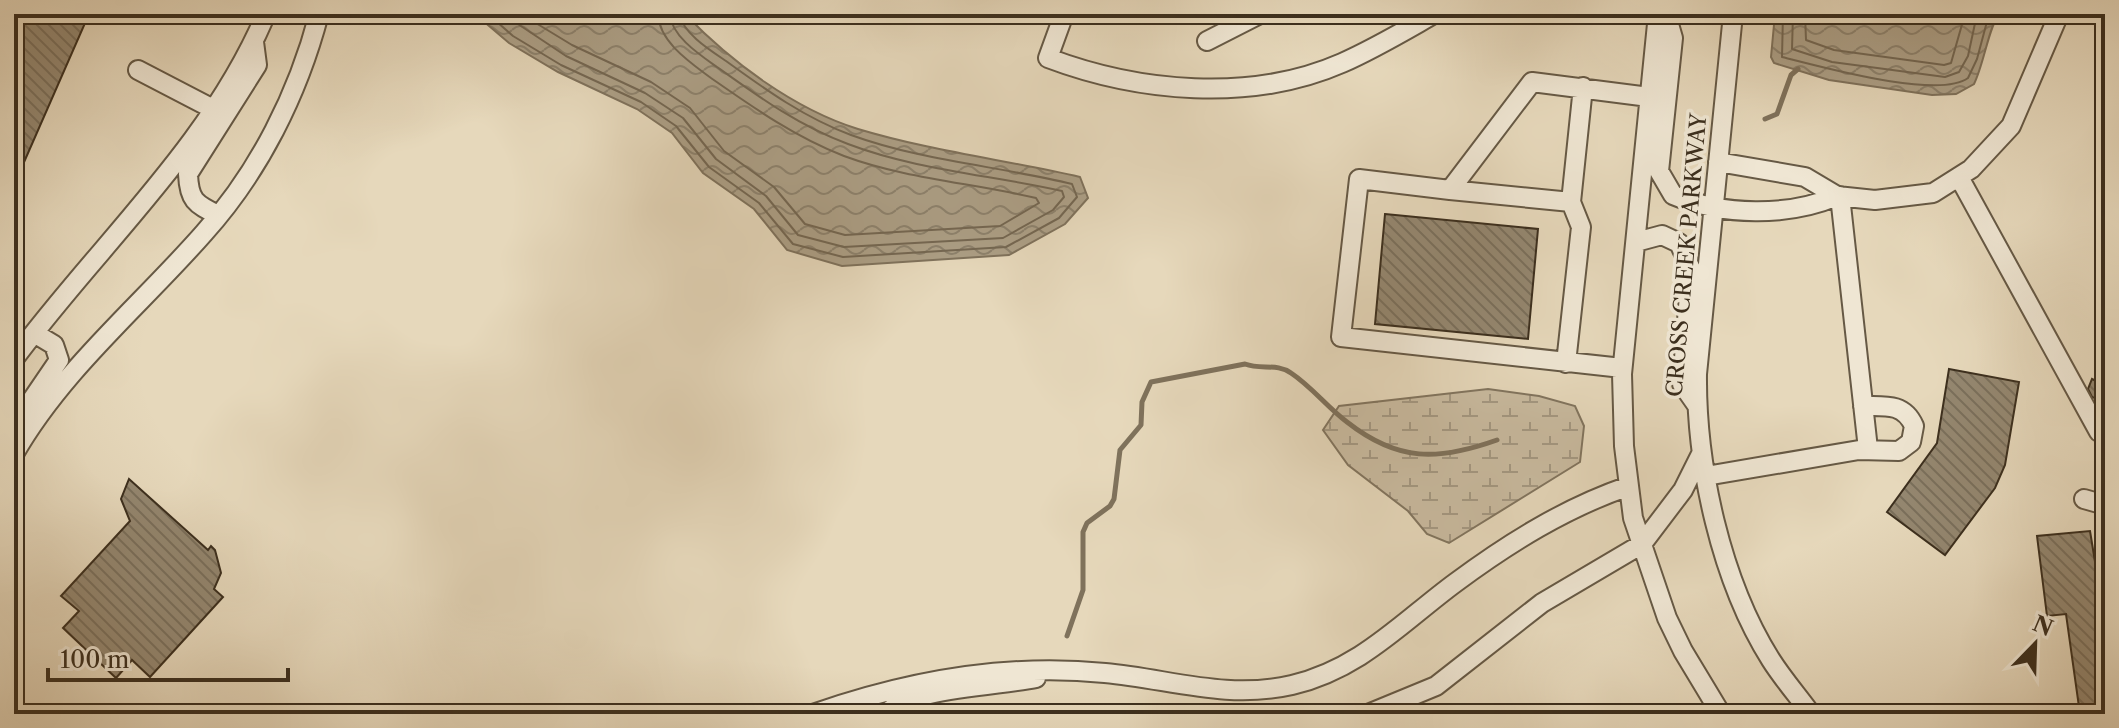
<svg xmlns="http://www.w3.org/2000/svg" width="2119" height="728" viewBox="0 0 2119 728" font-family="'Libre Caslon Text',serif">
	<style>
		.wetland { fill: url(#wetland-marsh); stroke: #82755f; stroke-width: 2 }
		.water { fill: url(#water-waves); stroke: #7f725c; stroke-width: 2 }
		.lines { fill: none; stroke-linecap: round; stroke-linejoin: round }
		.shore { stroke: #746752; stroke-width: 2 }
		.stream { stroke: #7f725c; stroke-width: 5 }
		.building { fill: url(#building-back-hatch); stroke: #3c2f1e; stroke-width: 2 }
		.minor-casing { stroke: #665945; stroke-width: 22 }
		.minor { stroke: #efe6d3; stroke-width: 18 }
		.labels { text-anchor: middle; stroke-width: 7; stroke-linejoin: round; paint-order: stroke }
		.street-label { font-size: 22px; fill: #3c2f1e; stroke: #efe6d3 }
	</style>
	<defs>
		<pattern id="wetland-marsh" width="20" height="14" patternUnits="userSpaceOnUse" patternTransform="scale(2)"><rect width="20" height="14" fill="#c9bba0"/><path d="M1 5h8M5 5V1M11 12h8M15 12V8" fill="none" stroke="#a49882"/></pattern>
		<pattern id="water-waves" width="16" height="10" patternUnits="userSpaceOnUse" patternTransform="scale(2)"><rect width="16" height="10" fill="#ac9f86"/><path d="M0 5q4-4 8 0t8 0" fill="none" stroke="#8d826d"/></pattern>
		<pattern id="building-back-hatch" width="6" height="6" patternUnits="userSpaceOnUse" patternTransform="scale(2)"><rect width="6" height="6" fill="#948770"/><path d="M-1 5l2 2M0 0l6 6M5-1l2 2" fill="none" stroke="#7a6f5b"/></pattern>
	</defs>
	<rect width="100%" height="100%" fill="#e6d8bb"/>
	<filter id="stains"><feTurbulence type="fractalNoise" baseFrequency=".0025" numOctaves="4"/><feColorMatrix values="0 0 0 0 .2 0 0 0 0 .09 0 0 0 0 .02 0 0 0 .5 -.17"/></filter>
	<radialGradient id="worn" r=".72"><stop offset=".6" stop-color="#630" stop-opacity="0"/><stop offset="1" stop-color="#630" stop-opacity=".3"/></radialGradient>
	<path class="wetland" d="M1488 389 1539 396 1575 406 1584 426 1580 462 1449 543 1427 534 1408 511 1348 465 1323 430 1339 406Z"/>
	<path class="water" d="M475 14H685C731 62 794 109 858 129 931 151 1006 160 1080 177L1088 198 1065 224 1009 255 842 266 787 250 754 209 703 173 672 133 637 109 558 72 509 43Z
		M1775 14H1999C1989 26 1984 64 1974 84L1956 94 1932 95 1829 80 1774 63 1771 57Z"/>
	<g class="lines">
		<path class="shore" d="M488 14 513 36 561 65 641 102 676 126 709 167 759 203 793 244 843 257 1006 247 1059 218 1077 197 1072 184C999 166 922 161 851 135 805 118 766 90 726 61 711 51 682 33 680 14
			M503 14 566 56 645 93 683 118 716 159 766 196 798 235 844 247 1003 238 1053 210 1064 197 1062 191C991 175 916 170 848 144 799 126 759 97 717 67 700 55 671 36 670 14
			M521 14 572 45 651 82 690 108 724 151 774 187 805 224 845 235 1000 226 1039 203 1036 198C973 183 906 179 844 156 795 137 754 108 711 78 691 63 659 42 658 14
			M1783 14 1782 57C1819 66 1938 100 1968 78L1977 59 1989 14
			M1793 14 1792 49 1832 62 1945 77 1959 72 1968 56 1977 14
			M1805 14 1806 40 1834 50 1944 65 1951 63 1965 14"/>
		<path class="stream" d="M1765 119 1777 114 1791 75 1798 69
			M1067 636 1083 590V532L1087 523 1110 506 1114 499 1120 450 1141 425 1142 402 1151 382 1245 364C1261 370 1277 363 1291 373 1312 387 1327 407 1347 422 1398 462 1438 461 1497 440"/>
	</g>
	<path class="building" d="M14 14H89L14 185Z
		M1385 214 1538 229 1528 339 1375 324Z
		M2105 356V398L2102 401 2092 397 2088 389 2092 379 2096 381Z
		M1949 369 2019 382 2005 465 1995 488 1945 555 1887 512 1937 443Z
		M129 479 208 550 211 546 215 550 221 573 214 589 223 597 150 677 132 660 116 678 63 628 79 611 61 596 130 521 121 499Z
		M2090 531 2098 580 2105 579V714H2080L2066 614 2047 616 2037 536Z"/>
	<g class="lines">
		<defs>
			<path id="minor" d="M1064 14 1048 58C1138 92 1251 103 1342 63 1374 49 1404 31 1434 14
				M1658 14 1622 374 1624 446 1633 518 1667 618 1683 651 1721 714
				M1666 14 1673 38 1659 171 1673 195C1723 216 1788 217 1837 196
				M1733 14 1697 374C1696 466 1721 581 1771 660 1783 679 1798 696 1811 714
				M1207 41 1260 14
				M138 70 215 110
				M1718 162 1805 177 1837 196 1875 200 1933 193 1971 169 2011 126 2059 14
				M1959 177 2099 432 2105 434
				M1450 190 1571 202
				M1840 196 1868 449
				M218 215C195 204 189 200 188 174L257 65 254 42
				M1636 242 1662 235 1679 243 1691 269 1682 384 1696 404
				M14 359C99 244 209 148 266 14
				M1566 363 1581 227 1571 202 1583 87
				M1622 368 1341 337 1359 179 1450 190 1532 82 1649 97
				M14 426 59 360 54 345 34 333
				M14 454C62 370 140 306 204 233 259 172 298 94 319 14
				M1706 476 1859 450 1899 451 1911 442 1914 426C1904 403 1885 406 1863 406
				M2084 499 2105 505
				M813 714C907 681 1006 663 1105 673 1170 679 1226 700 1292 685 1360 669 1401 623 1455 583 1509 543 1565 508 1629 486
				M887 714C900 689 1006 685 1036 678
				M1368 714 1436 686 1542 603 1642 544 1683 490 1701 454"/>
		</defs>
		<use href="#minor" class="minor-casing"/>
		<use href="#minor" class="minor"/>
	</g>
	<g class="labels">
		<g class="street-label">
			<text transform="translate(1686 255) rotate(-85)" y="8">CROSS CREEK PARKWAY</text>
		</g>
	</g>
	<rect width="2119" height="728" fill="none" stroke="#e6d8bb" stroke-width="48"/>
	<rect x="16" y="16" width="2087" height="696" fill="none" stroke="#3c2f1e" stroke-width="4"/>
	<rect x="24" y="24" width="2071" height="680" fill="none" stroke="#3c2f1e" stroke-width="2"/>
	<g transform="translate(2035 644) rotate(23)" stroke="#efe6d3" stroke-width="6" paint-order="stroke">
	<path d="M0-6L14 30L0 20L-14 30Z" fill="#3c2f1e"/>
	<text y="-12" font-size="22" font-weight="bold" text-anchor="middle" fill="#3c2f1e">N</text>
	</g>
	<path d="M48 668v12h240v-12" fill="none" stroke="#3c2f1e" stroke-width="4"/>
	<text x="60" y="668" font-size="24" fill="#3c2f1e" stroke="#efe6d3" stroke-width="6" paint-order="stroke">100 m</text>
	<rect width="100%" height="100%" filter="url(#stains)"/>
	<rect width="100%" height="100%" fill="url(#worn)"/>
</svg>
